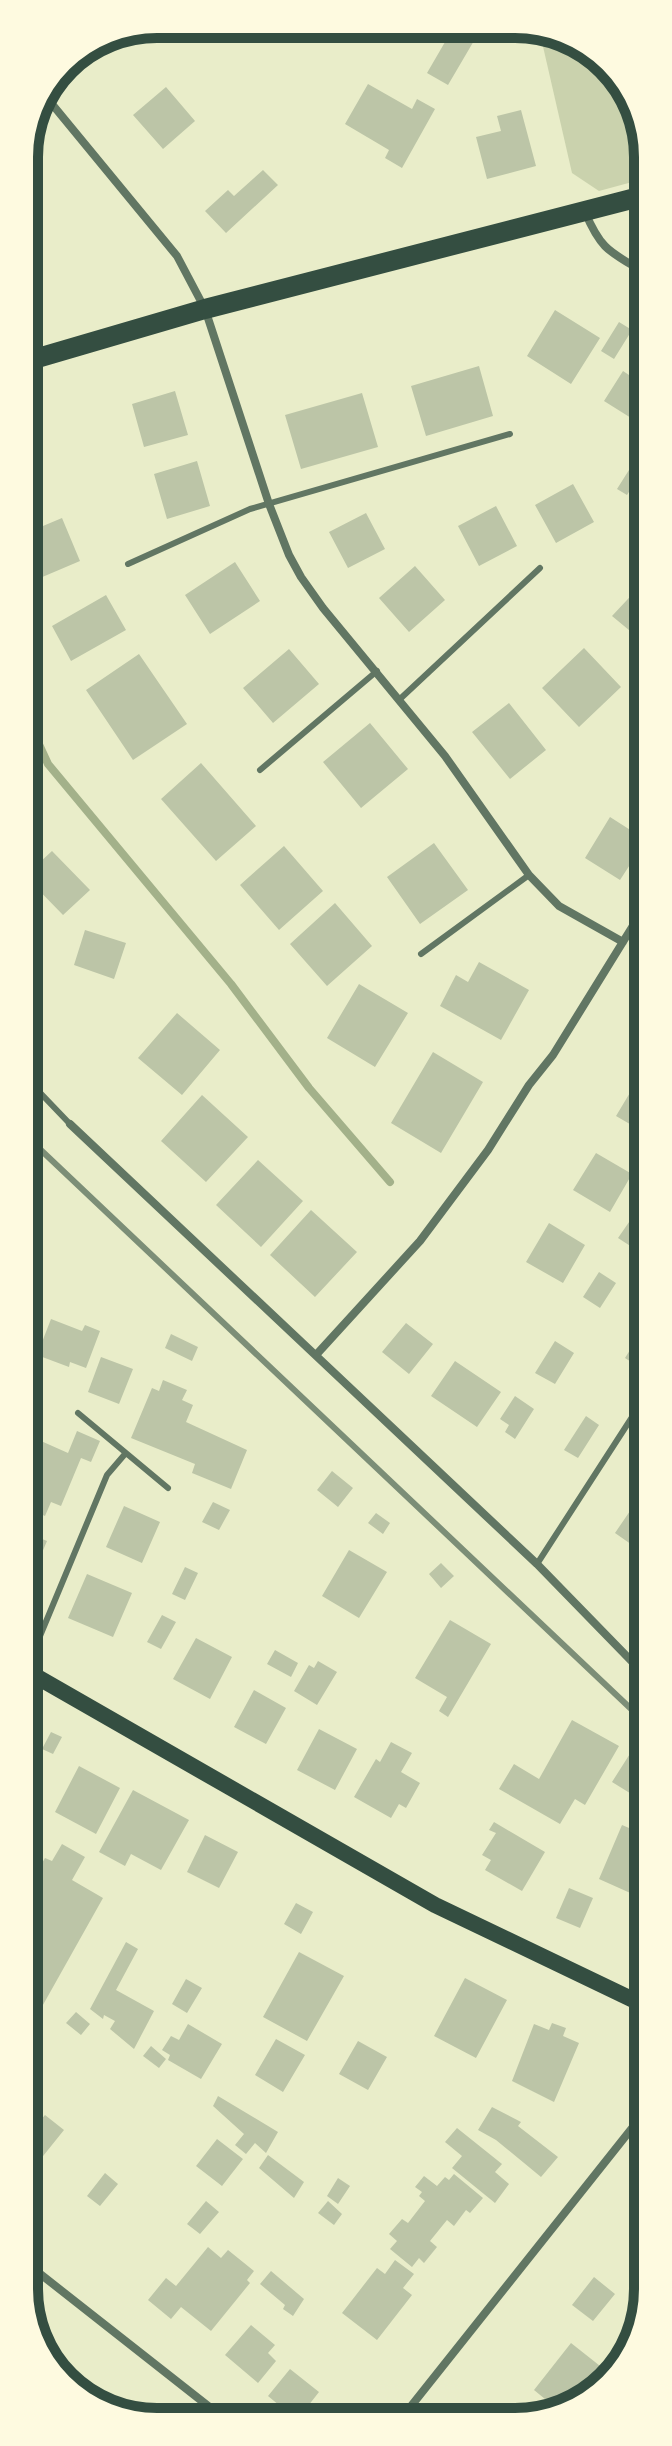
<svg xmlns="http://www.w3.org/2000/svg" width="672" height="2446" viewBox="0 0 672 2446" font-family="Mulish,sans-serif">
	<style>
		.green { fill: #cad2ad }
		.lines { fill: none; stroke-linecap: round; stroke-linejoin: round }
		.stream { stroke: #a3b18a; stroke-width: 8 }
		.building { fill: #bcc5a7 }
		.service { stroke: #617663; stroke-width: 6 }
		.minor { stroke: #617663; stroke-width: 8 }
		.secondary { stroke: #344e41; stroke-width: 16 }
		.primary { stroke: #344e41; stroke-width: 20 }
		.rail { stroke: #7c8e77; stroke-width: 6 }
		.rim { fill: none; stroke: #344e41; stroke-width: 10 }
	</style>
	<rect width="100%" height="100%" fill="#e9edc9"/>
	<path class="green" d="M549 28 615 69 647 139V178L599 191 572 173 539 29Z"/>
	<g class="lines">
		<path class="stream" d="M25 714 48 764 231 984 309 1088 390 1182"/>
	</g>
	<path class="building" d="M452 30H458L475 39 448 85 427 73Z
		M104 36 111 43 80 70 70 58Z
		M368 84 412 109 417 99 435 109 402 168 385 158 389 150 345 124Z
		M166 87 195 121 163 149 133 115Z
		M521 110 536 166 487 179 476 137 501 131 497 116Z
		M263 170 278 185 226 233 205 211 228 190 234 196Z
		M555 310 600 338 571 384 527 356Z
		M619 322 632 330 614 359 601 351Z
		M640 358 647 362V428L604 401 623 371 629 375Z
		M479 366 493 416 426 436 411 386Z
		M175 391 188 435 144 447 132 404Z
		M362 393 378 447 301 469 285 415Z
		M197 461 210 506 167 519 154 474Z
		M629 470 639 476 627 495 617 489Z
		M573 484 594 522 556 543 535 505Z
		M496 506 517 546 479 566 458 526Z
		M366 513 385 549 348 568 329 532Z
		M62 518 80 561 40 578 24 540V534Z
		M235 562 260 601 210 634 185 595Z
		M415 566 445 600 409 632 379 598Z
		M641 585 647 590V645L612 616Z
		M106 595 126 630 71 661 52 626Z
		M584 648 621 687 579 727 542 688Z
		M289 649 319 684 273 723 243 688Z
		M139 654 187 724 133 760 86 690Z
		M509 703 546 750 510 779 472 732Z
		M370 723 408 769 361 808 323 762Z
		M647 744V781L629 769Z
		M201 763 256 826 216 861 161 799Z
		M610 817 646 840 620 880 585 858Z
		M434 843 468 890 420 924 387 877Z
		M284 846 323 891 279 930 240 885Z
		M52 851 90 890 63 915 25 876Z
		M335 903 372 946 327 986 290 944Z
		M85 930 126 943 114 979 74 965Z
		M479 962 529 990 501 1040 440 1006 456 975 468 982Z
		M359 984 408 1013 375 1067 327 1038Z
		M177 1013 220 1050 182 1095 138 1058Z
		M433 1052 483 1082 441 1153 391 1123Z
		M637 1081 647 1087V1134L616 1116Z
		M202 1095 248 1137 206 1182 161 1141Z
		M596 1153 632 1174 610 1212 573 1190Z
		M258 1160 303 1201 261 1247 216 1205Z
		M311 1210 357 1252 315 1297 270 1255Z
		M636 1212 647 1219V1231L635 1249 618 1238Z
		M549 1223 585 1245 563 1283 526 1262Z
		M599 1272 616 1283 600 1308 583 1297Z
		M25 1282 38 1292 25 1309Z
		M51 1319 82 1331 85 1325 100 1331 86 1368 70 1362 69 1367 37 1355Z
		M406 1323 433 1344 409 1374 382 1352Z
		M647 1323V1353L639 1367 625 1358Z
		M171 1334 198 1347 192 1361 165 1348Z
		M555 1341 574 1353 555 1384 535 1373Z
		M101 1357 133 1369 119 1404 88 1392Z
		M455 1361 501 1392 477 1427 431 1396Z
		M163 1380 187 1390 182 1400 193 1405 186 1422 247 1450 231 1489 192 1473 195 1464 131 1438 152 1388 159 1391Z
		M515 1396 534 1409 515 1439 505 1432 509 1425 500 1419Z
		M586 1416 599 1425 578 1458 564 1450Z
		M77 1431 100 1441 91 1462 81 1458 61 1506 51 1502 45 1516 25 1507V1479L41 1441 68 1453Z
		M332 1471 353 1488 338 1507 317 1490Z
		M213 1502 230 1510 219 1530 202 1522Z
		M124 1506 160 1522 142 1563 106 1547Z
		M630 1511 647 1523V1528L635 1547 615 1533Z
		M376 1513 390 1523 383 1534 368 1523Z
		M25 1532 47 1541 29 1583 25 1582Z
		M349 1550 387 1572 359 1618 322 1596Z
		M441 1563 454 1576 441 1588 429 1574Z
		M185 1567 198 1573 185 1600 172 1594Z
		M87 1574 132 1593 113 1637 68 1618Z
		M162 1615 176 1622 161 1649 147 1642Z
		M450 1620 491 1644 448 1717 439 1711 447 1697 415 1678Z
		M196 1638 232 1657 210 1699 173 1679Z
		M275 1650 298 1663 291 1677 267 1664Z
		M318 1661 337 1672 317 1705 294 1691 309 1665 314 1668Z
		M254 1690 286 1708 266 1744 234 1727Z
		M572 1720 619 1746 585 1805 575 1799 560 1824 499 1789 514 1764 539 1779Z
		M319 1729 357 1749 335 1790 297 1770Z
		M51 1732 62 1737 53 1754 42 1749Z
		M391 1742 412 1753 401 1772 420 1783 406 1808 399 1804 391 1818 354 1797 376 1759 380 1762Z
		M633 1749 648 1758V1782L643 1779 633 1795 612 1782Z
		M79 1766 120 1788 96 1834 55 1812Z
		M133 1790 189 1820 161 1870 131 1854 125 1866 99 1852Z
		M494 1822 545 1852 522 1891 485 1870 491 1860 482 1855 496 1833 489 1830Z
		M622 1825 648 1836V1871L637 1896 599 1879Z
		M205 1835 238 1852 219 1888 187 1872Z
		M62 1844 85 1857 72 1880 103 1898 39 2012 25 2004V1910L41 1881 34 1877 45 1858 52 1861Z
		M569 1888 593 1898 580 1928 556 1918Z
		M296 1903 313 1912 301 1934 284 1924Z
		M126 1942 138 1949 116 1990 154 2011 134 2049 110 2029 115 2021 104 2015 103 2019 90 2009Z
		M299 1952 344 1976 307 2041 263 2017Z
		M465 1978 507 2000 476 2058 434 2036Z
		M186 1979 202 1988 187 2013 172 2004Z
		M76 2012 90 2024 81 2035 66 2023Z
		M552 2023 566 2028 563 2036 579 2043 554 2102 512 2081 534 2024 549 2030Z
		M188 2024 222 2044 201 2079 168 2060 170 2055 162 2050 171 2036 179 2040Z
		M276 2039 305 2055 283 2092 255 2075Z
		M358 2041 387 2057 368 2090 339 2074Z
		M151 2046 166 2059 159 2068 143 2056Z
		M218 2096 278 2132 266 2153 255 2143 246 2154 235 2145 244 2134 213 2106Z
		M492 2107 521 2122 518 2126 558 2157 541 2177 496 2140 478 2130Z
		M25 2111 39 2122 45 2115 64 2130 31 2171 25 2166Z
		M457 2128 502 2164 495 2172 509 2184 495 2203 452 2168 462 2156 445 2142Z
		M217 2139 243 2159 222 2186 196 2166Z
		M268 2155 304 2182 294 2198 259 2168Z
		M105 2173 118 2184 100 2206 87 2196Z
		M454 2174 483 2198 470 2213 466 2210 454 2226 447 2220 430 2241 437 2247 424 2263 419 2258 412 2267 390 2249 397 2241 389 2234 402 2219 408 2223 425 2201 419 2196 422 2192 415 2187 424 2176 437 2186 445 2177 449 2180Z
		M338 2178 350 2186 338 2204 327 2196Z
		M206 2201 219 2212 200 2234 187 2224Z
		M328 2201 342 2214 334 2225 318 2213Z
		M208 2247 221 2258 228 2250 254 2271 247 2280 250 2283 211 2331 181 2307 171 2319 148 2300 166 2278 176 2286Z
		M648 2257V2292L631 2279Z
		M395 2260 414 2274 403 2288 412 2295 377 2340 342 2313 377 2268 385 2274Z
		M271 2271 304 2299 293 2316 283 2309 285 2305 260 2284Z
		M594 2277 615 2294 593 2321 572 2305Z
		M251 2325 275 2345 268 2353 276 2361 258 2383 225 2355Z
		M571 2343 614 2377 556 2408 534 2390Z
		M290 2369 319 2392 297 2420 268 2396Z"/>
	<g class="lines">
		<path class="service" d="M128 564 250 509 510 434
			M400 699 540 568
			M260 770 377 671
			M25 909C53 936 35 964 25 996
			M421 954 529 875
			M25 1077 70 1124
			M78 1413 168 1488
			M537 1564 647 1394
			M25 1658 40 1636 107 1475 125 1454"/>
		<path class="minor" d="M47 98 177 256 205 309 269 504 289 555 301 577 323 608 445 756 529 875 559 906 623 942
			M585 212C602 252 611 252 647 274
			M70 1124 537 1564 647 1677
			M316 1355 420 1241 488 1150 529 1085 553 1055 647 903
			M25 2262 226 2420
			M400 2420 648 2108"/>
		<path class="secondary" d="M25 1670 435 1905 648 2007"/>
		<path class="primary" d="M24 362 205 309 647 195"/>
		<path class="rail" d="M25 1135 647 1724"/>
	</g>
	<path d="M0 0H672V2446H0ZM157 38H515A119 119 0 0 1 634 157V2289A119 119 0 0 1 515 2408H157A119 119 0 0 1 38 2289V157A119 119 0 0 1 157 38Z" fill="#fefae0" fill-rule="evenodd"/>
	<path class="rim" d="M157 38H515A119 119 0 0 1 634 157V2289A119 119 0 0 1 515 2408H157A119 119 0 0 1 38 2289V157A119 119 0 0 1 157 38Z"/>
</svg>
